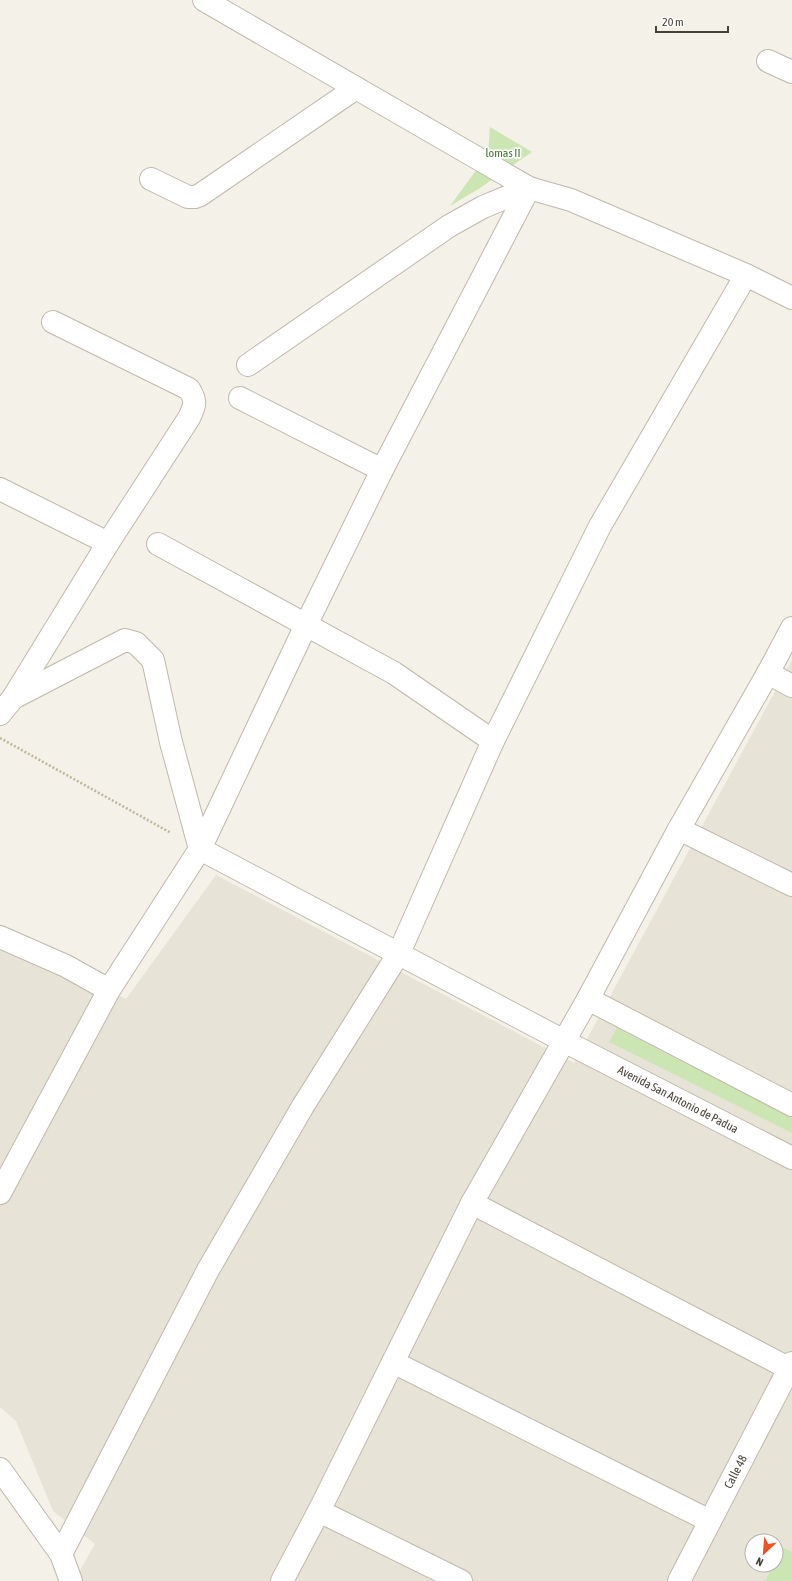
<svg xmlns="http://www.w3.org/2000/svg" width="792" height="1581" viewBox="0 0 792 1581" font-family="'Asap Condensed',sans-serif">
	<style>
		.residential { fill: #e7e3d6; fill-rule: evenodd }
		.green { fill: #cbe6b2 }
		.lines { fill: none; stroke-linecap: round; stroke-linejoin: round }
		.minor-casing { stroke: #beb9ab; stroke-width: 24 }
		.path { stroke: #c0b69c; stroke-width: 2.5; stroke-dasharray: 2 2; stroke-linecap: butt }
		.minor { stroke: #fff; stroke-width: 22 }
		.labels { text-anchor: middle; stroke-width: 3.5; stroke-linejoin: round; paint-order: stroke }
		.park-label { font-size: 12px; fill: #42762c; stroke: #fff }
		.street-label { font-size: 12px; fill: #464137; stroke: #fff }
	</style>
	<rect width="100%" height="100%" fill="#f3f1e8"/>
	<path class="residential" d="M792 660V1581H74L95 1544 53 1511 16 1421 0 1407V932L126 999 216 875 574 1063ZM752 1541H776V1565H752Z"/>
	<path class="green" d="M490 127 532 152 480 188 450 206 488 154Z
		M617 1028 792 1118V1133L609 1042Z
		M782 1547 792 1552V1581H765L773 1565H776V1559Z"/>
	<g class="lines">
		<defs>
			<g id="minor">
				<path d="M204 0 529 188 571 200 746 275 792 298"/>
				<path d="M768 61 792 72"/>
				<path d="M151 179 188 197H195L200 195 356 88"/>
				<path d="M248 365 449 226 483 207 529 188"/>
				<path d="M240 398 382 470"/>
				<path d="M0 489 108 543"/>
				<path d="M158 544 394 673 493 741"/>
				<path d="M768 673 792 686"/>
				<path id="s1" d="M13 698 125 640 136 643 153 660 171 742 200 849 564 1041 792 1158"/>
				<path d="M0 714 13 698 108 543 189 418C195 405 197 402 189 389L53 322"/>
				<path d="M679 829 792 885"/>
				<path d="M0 937 66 966 109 990"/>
				<path d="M588 999 792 1105"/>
				<path d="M0 1193 109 990 200 849 306 625 382 470 529 188"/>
				<path d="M472 1203 792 1370"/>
				<path d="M393 1362 710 1521"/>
				<path d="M0 1469 61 1554 71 1581"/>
				<path d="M319 1511 461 1581"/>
				<path d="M61 1554 208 1270 303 1106 399 953 493 741 600 526 746 275"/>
				<path d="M282 1581 319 1511 472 1203 588 999 679 829 768 673 792 628"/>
				<path id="s2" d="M679 1581 792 1363"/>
			</g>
		</defs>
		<use href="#minor" class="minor-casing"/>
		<path class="path" d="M0 738 171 833"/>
		<use href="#minor" class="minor"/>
	</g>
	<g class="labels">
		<g class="park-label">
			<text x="503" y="157">lomas II</text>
		</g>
		<g class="street-label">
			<text dy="4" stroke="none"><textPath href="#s1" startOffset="896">Avenida San Antonio de Padua</textPath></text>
			<text dy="4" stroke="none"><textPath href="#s2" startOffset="123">Calle 48</textPath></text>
		</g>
	</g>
	<g transform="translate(764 1553) rotate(206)"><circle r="19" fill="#ffffff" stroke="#b5b3af"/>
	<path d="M0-3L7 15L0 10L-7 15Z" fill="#f25020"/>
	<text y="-6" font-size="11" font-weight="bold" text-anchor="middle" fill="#464137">N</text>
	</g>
	<path d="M656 26v6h72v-6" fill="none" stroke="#464137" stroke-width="2"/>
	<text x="662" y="26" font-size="12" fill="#464137" stroke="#ffffff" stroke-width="3" paint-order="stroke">20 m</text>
</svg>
